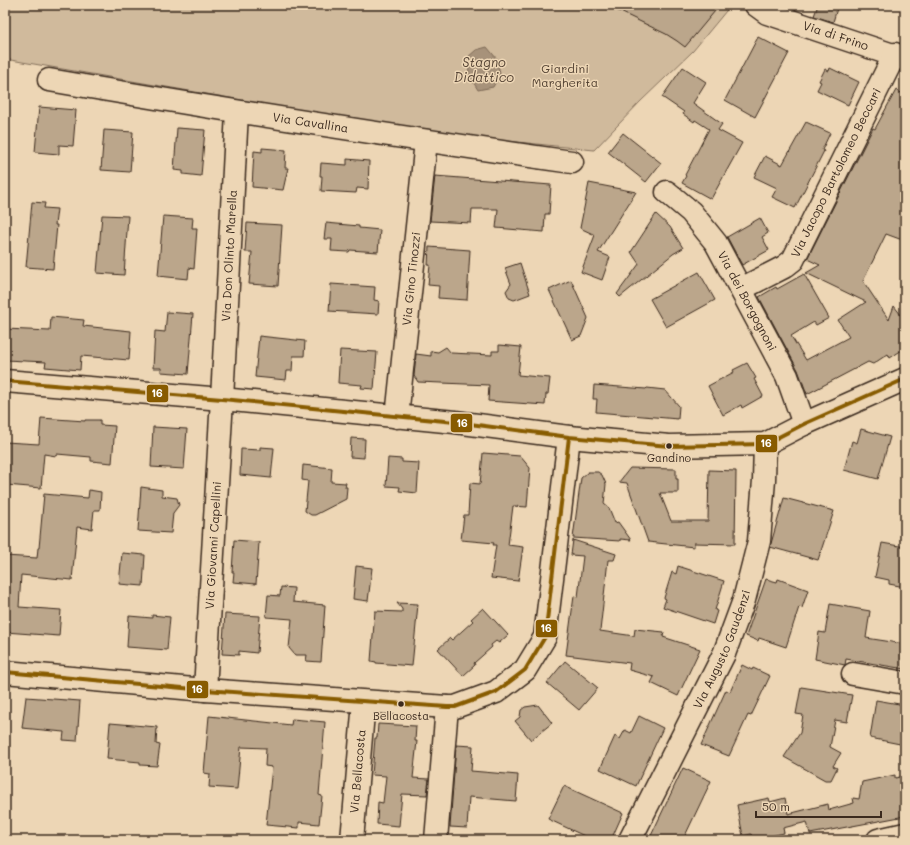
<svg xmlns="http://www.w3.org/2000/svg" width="910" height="845" viewBox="0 0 910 845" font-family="Mali,sans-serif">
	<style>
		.green { fill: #d0ba9c; stroke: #86725d }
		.water { fill: #a7927a; stroke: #7c6855 }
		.building { fill: #bba68b; stroke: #3b2a1e }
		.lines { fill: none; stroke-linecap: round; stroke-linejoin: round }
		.minor-casing { stroke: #3b2a1e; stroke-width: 25 }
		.minor { stroke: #edd6b5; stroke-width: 22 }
		.bus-1-casing { stroke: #edd6b5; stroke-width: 7 }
		.bus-1 { stroke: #885b00; stroke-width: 4 }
		.bus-dot { fill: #3b2a1e; stroke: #edd6b5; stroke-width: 1.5 }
		.labels { text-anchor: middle; stroke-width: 3; stroke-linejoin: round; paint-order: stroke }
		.bus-label { font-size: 11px; fill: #3b2a1e; stroke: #edd6b5 }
		.street-label { font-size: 12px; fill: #3b2a1e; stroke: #edd6b5 }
		.park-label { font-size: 12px; fill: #514031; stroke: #edd6b5 }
		.water-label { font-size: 13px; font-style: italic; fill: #564435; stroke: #edd6b5 }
		.line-badge { stroke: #edd6b5; stroke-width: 1.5 }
		.badge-label { font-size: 11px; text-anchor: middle; font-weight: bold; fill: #fff }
	</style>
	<rect width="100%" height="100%" fill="#edd6b5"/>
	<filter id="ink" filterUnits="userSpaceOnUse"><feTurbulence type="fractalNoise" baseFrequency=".025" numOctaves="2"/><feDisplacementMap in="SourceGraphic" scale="8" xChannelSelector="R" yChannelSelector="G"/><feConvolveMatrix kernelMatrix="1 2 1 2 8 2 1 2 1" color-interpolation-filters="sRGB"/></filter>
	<g filter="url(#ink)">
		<path class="green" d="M5 5H731L693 51 640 102 594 150 432 133 5 59Z"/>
		<path class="water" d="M487 47 497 59 500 74 493 87 478 90 469 75 468 57 476 50Z"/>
		<path class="building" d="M606 5H720L685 47 677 41 666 34Z
			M818 5H838L833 22 814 16Z
			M758 37 789 53 755 117 725 100Z
			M683 67 706 82 693 103 722 124 718 130 742 143 711 199 682 183 686 176 685 175 709 129 695 120 694 122 683 114 684 112 662 97Z
			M830 68 859 82 848 105 817 90 821 82 819 81 825 69 829 71Z
			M896 90 905 95V241L886 234 863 281 889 320 894 306 905 320V348L890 358 888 354 873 364 868 362 807 394 798 370 759 297 776 287 777 289 804 274 829 318 816 325 814 322 791 336 806 360 849 337 838 320 866 302 806 273 820 265 807 259 873 128 875 129Z
			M39 107 76 110 73 146 59 145V154L35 152Z
			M806 122 830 133 822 150 824 151 795 208 772 197 777 188 754 177 765 156 782 165Z
			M177 128 205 130 201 176 183 174V171L174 170Z
			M104 130 133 132 130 172 101 170Z
			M623 133 661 163 646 182 608 152Z
			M262 148 286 150 285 168H288L283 190 252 187 254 151 262 152Z
			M347 159 369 161 368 189 357 188 356 193 321 191 322 176H320L321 163 347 165Z
			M435 176 551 185 549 214H545L544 232 496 228 498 209H472L471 223 430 221Z
			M589 183 636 192 598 252 610 257 602 280 581 272 595 235 580 228Z
			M32 202 45 203 44 208 57 209 55 225H57L53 269 26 267Z
			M656 214 670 227 683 248 673 254 620 297 617 294 639 264 631 252Z
			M102 215 128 216 124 275 97 273Z
			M163 216 193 218 192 228H197L194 269 189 268 188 279 158 276Z
			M760 218 768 233 762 237 769 250 742 265 727 237Z
			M247 223 282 225 278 286 249 284 252 252H245Z
			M326 223 359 226V228L380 230 378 252 350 250 349 252 331 251 332 239H324Z
			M429 247 470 250 467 300 438 298 439 286 428 285 430 265H428Z
			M520 263 530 294 514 300 509 298 506 291 511 284 505 268Z
			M699 272 715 300 666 327 650 299Z
			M571 280 588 318 581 336 572 340 549 290Z
			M331 284 375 287 374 300 379 301 378 314 329 311Z
			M167 312 193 314 188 374 161 372V368H153L155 331 165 332Z
			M51 317 84 320 83 326 131 331 129 360 81 356 80 370 45 367 46 362 5 360V329L50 331Z
			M259 336 305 341 304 356H293L292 371H287L286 380 255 377Z
			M499 345 521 347 518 375 550 378 548 394H546L545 405 488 401 489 385 418 382 414 376 416 354 431 356V351L438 352 446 347 451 353 492 355V351H499Z
			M340 350 377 352 374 389 361 388 362 385 338 383Z
			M747 363 756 378 754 379 763 396 742 408 741 405 723 415 708 386 734 372 733 370Z
			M594 385 646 389 647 388 665 390 679 406 678 419 596 412 597 399H593Z
			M41 418 85 421V420H100V425L115 426 112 463 91 461V457L57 454 56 456 44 454 41 488 6 485 5 442 39 444Z
			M153 427 187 429 184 469 151 467Z
			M861 429 890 437 878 479 844 470 852 441 857 443Z
			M351 438 365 439 364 458 350 457Z
			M260 447 274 448 271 478 240 475 241 449 260 450Z
			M483 453 520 456 530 468 527 507 513 506 508 545 523 547 518 581 491 578 496 545H493L494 543 461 540 464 515H468L470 483 480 484Z
			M388 458 402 459V462L419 463 417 493 399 491 400 487 386 486Z
			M303 465 332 468 331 482 346 483 345 487H347L346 499 315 515H311L305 511 308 481 302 480Z
			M630 468 676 469V479H678V493H660L671 521H708L709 470 736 471 735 544 694 543V547L648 542 627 483 619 482Z
			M588 472H598L602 475 606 484 604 504 609 508 615 523 618 522 631 540 620 539V541L573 538 581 478Z
			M141 487 162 490V496L177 498 179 505 173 513 171 533 138 531Z
			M89 490 101 492 100 510H94L92 529 77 527 72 580 21 575 19 607 61 610 59 636 5 632V556L37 558 38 548H39L44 494 88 498Z
			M784 498 834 511 818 560 770 547Z
			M234 540 259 542 256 584 233 582 234 572H232Z
			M573 540 616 554 614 560H608L600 631 634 636 635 629 664 632 663 637 700 649 678 696 651 683 654 677 629 670 630 663 566 655 574 596 578 597 583 556 571 555Z
			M882 543 905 547V587L889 584V580L875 577Z
			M122 553 145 555 143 586 119 584Z
			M356 566 372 568 368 601 353 599Z
			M678 566 724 581 715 610 717 611 713 624 663 607 666 599 664 598 672 572 676 574Z
			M766 579 777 582 778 579 808 590 802 608 799 607 786 647 759 638 758 641 746 636Z
			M281 587 294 588 293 602 325 605 321 662 306 661 307 655H295L289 648 292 619 266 617 268 595 280 596Z
			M397 603 418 604 412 666 376 663V662L371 661 375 611 402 612V609Z
			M830 604 870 611 866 638 905 644V669L846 659 845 665 815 659 819 632 825 633Z
			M483 608 508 635 499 643 496 641 491 645 492 647 474 663 475 665 463 676 438 649 450 638 452 640 473 621 471 619Z
			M225 614 260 616 257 653 239 651V655L222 654Z
			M152 615 170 617 167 650 127 647 129 616 152 618Z
			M565 661 598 688 579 710 547 683Z
			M742 665 752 670 753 668 770 676 751 716 748 715 729 756 701 745 726 690 730 692Z
			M801 687 852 695 847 722 835 720 830 747 841 753 833 766 837 768 831 780H825L784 757 800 733 803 715 796 714Z
			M26 697 80 701 77 741 63 740 64 732 22 728Z
			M876 700 905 705V745L870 738Z
			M538 705 552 723 531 740 515 721 520 717 521 710 525 707Z
			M209 716 291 725 292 719 325 722 319 795 322 796 319 824 299 822V828L266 825 272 767 265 766 266 748 241 747 237 789 209 787 210 774 204 773Z
			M639 716 663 728 636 786 600 769 615 736 620 739 625 730 631 733Z
			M110 723 157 727 156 744 160 745 157 766 140 765V762L107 759Z
			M378 724 416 726 415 741H417L413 778 429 779 427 795 402 794 399 826 377 824 378 802 383 803 386 776 372 775 375 738H377Z
			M456 745 473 746 471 771 518 775 516 801 469 797 467 828 450 827Z
			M683 768 711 781 683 840H649Z
			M895 775V778L905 776V816L810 834 807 822 783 828 784 833 753 840 751 834 743 836 737 805 769 798 770 802 785 798 788 814 828 804 829 810 854 803 853 798 859 799 862 782Z
			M564 786 623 813 611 840H593L548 819Z"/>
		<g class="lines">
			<defs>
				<g id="minor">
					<path id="s1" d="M756 5 767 13 905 59"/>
					<path id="s2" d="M49 80C223 110 397 137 572 162"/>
					<path id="s3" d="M667 192 691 212 716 243 787 376 804 424"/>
					<path id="s4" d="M741 289 784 267 793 260 895 54"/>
					<path d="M5 381 222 399 455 422 569 437 669 446 765 444 804 424 905 379"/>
					<path id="s5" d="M397 417 426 141"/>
					<path d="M5 672 205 690 447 707H455L496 692 525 670 545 637 569 437"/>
					<path d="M853 674 905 683"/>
					<path id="s6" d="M205 690 222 399 237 112"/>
					<path id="s7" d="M352 840 364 702"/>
					<path d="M436 840 447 707"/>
					<path id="s8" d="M630 840 724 654 744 600 759 541 764 480 765 444"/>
					<path d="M878 840 905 834"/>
				</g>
			</defs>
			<use href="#minor" class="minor-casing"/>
			<use href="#minor" class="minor"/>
			<defs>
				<path id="bus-1" d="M5 381 222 399 455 422 569 437 669 446 765 444 804 424 905 379
					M5 672 205 690 447 707H455L496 692 525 670 545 637 569 437"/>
			</defs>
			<use href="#bus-1" class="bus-1-casing"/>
			<use href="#bus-1" class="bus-1"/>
		</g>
	</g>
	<g class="bus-dot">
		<circle cx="669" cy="446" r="3.5"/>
		<circle cx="401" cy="704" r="3.5"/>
	</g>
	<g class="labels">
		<g class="bus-label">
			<text x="669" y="462">Gandino</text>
			<text x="401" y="720">Bellacosta</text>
		</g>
		<g class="street-label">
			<text dy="4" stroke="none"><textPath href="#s1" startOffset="86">Via di Frino</textPath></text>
			<text dy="4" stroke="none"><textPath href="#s2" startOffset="265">Via Cavallina</textPath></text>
			<text dy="4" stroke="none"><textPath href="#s4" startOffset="157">Via Jacopo Bartolomeo Beccari</textPath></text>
			<text dy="4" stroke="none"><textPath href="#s6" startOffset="435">Via Don Olinto Marella</textPath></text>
			<text dy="4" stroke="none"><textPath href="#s5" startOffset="139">Via Gino Tinozzi</textPath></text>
			<text dy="4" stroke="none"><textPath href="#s3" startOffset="137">Via dei Borgognoni</textPath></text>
			<text dy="4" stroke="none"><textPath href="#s6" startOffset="145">Via Giovanni Capellini</textPath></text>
			<text dy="4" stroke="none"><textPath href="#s8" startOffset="212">Via Augusto Gaudenzi</textPath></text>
			<text dy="4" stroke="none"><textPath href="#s7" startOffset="69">Via Bellacosta</textPath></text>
		</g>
		<g class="park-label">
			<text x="565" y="73">Giardini<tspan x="565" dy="14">Margherita</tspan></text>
		</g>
		<g class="water-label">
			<text x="484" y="67">Stagno<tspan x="484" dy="15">Didattico</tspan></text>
		</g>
	</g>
	<g class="line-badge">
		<rect x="146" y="384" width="23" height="19" rx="4" fill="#885b00"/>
		<rect x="450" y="413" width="23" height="20" rx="4" fill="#885b00"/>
		<rect x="755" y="434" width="23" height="19" rx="4" fill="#885b00"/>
		<rect x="535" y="619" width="23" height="19" rx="4" fill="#885b00"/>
		<rect x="186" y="680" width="23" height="19" rx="4" fill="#885b00"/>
	</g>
	<g class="badge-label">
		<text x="157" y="397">16</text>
		<text x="462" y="427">16</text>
		<text x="766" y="447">16</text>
		<text x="546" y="632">16</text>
		<text x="197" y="693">16</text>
	</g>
	<rect width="910" height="845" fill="none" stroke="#edd6b5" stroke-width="20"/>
	<rect x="10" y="10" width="890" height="825" fill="none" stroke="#3b2a1e" stroke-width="1.5" filter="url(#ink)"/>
	<path d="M756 811v6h125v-6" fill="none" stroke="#3b2a1e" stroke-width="2"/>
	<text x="762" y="811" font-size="12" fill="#3b2a1e" stroke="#edd6b5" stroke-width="3" paint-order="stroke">50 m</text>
</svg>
